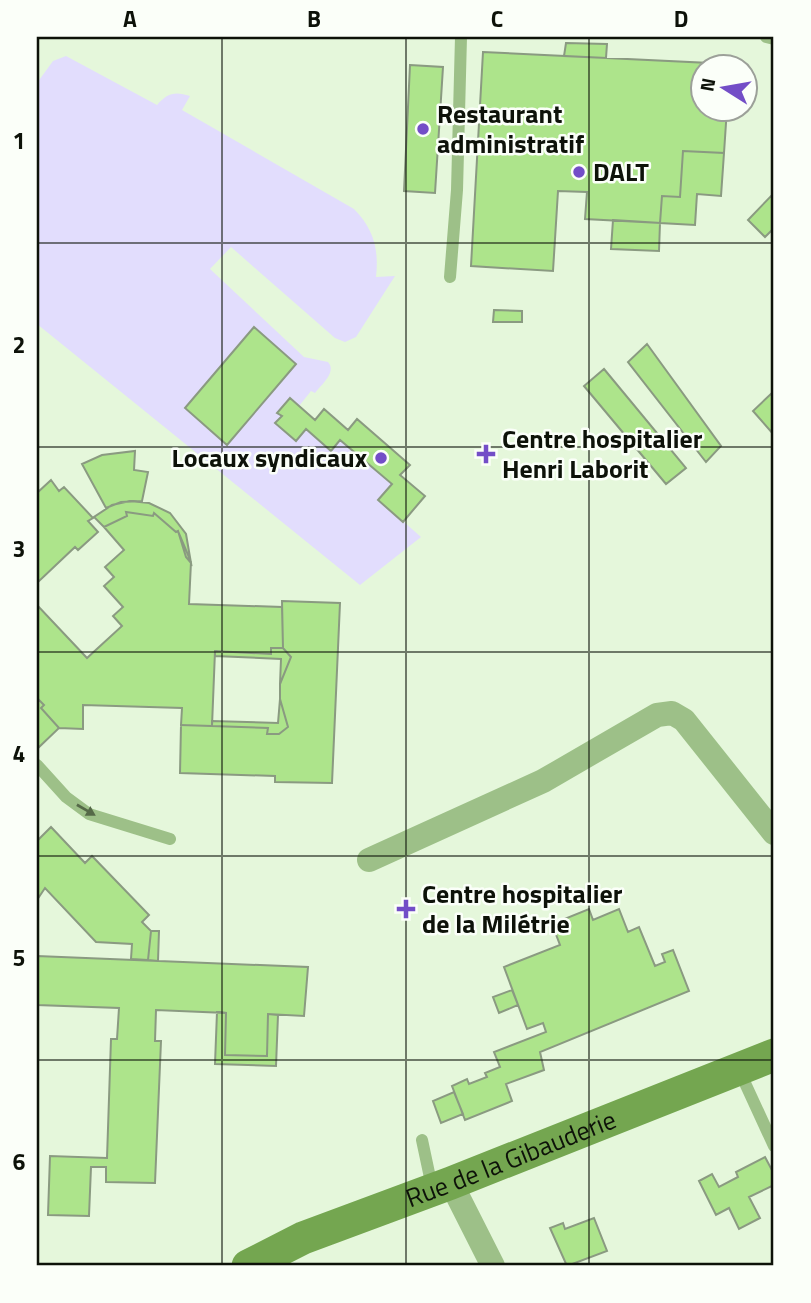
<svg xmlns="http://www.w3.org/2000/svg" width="811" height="1303" viewBox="0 0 811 1303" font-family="'Titillium Web',sans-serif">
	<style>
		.green { fill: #e2ddfd }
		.building { fill: #ade48b; stroke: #8a9a81; stroke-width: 2 }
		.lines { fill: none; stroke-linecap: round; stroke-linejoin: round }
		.lane { stroke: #9dc088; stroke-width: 12 }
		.street { stroke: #9dc088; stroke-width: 24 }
		.secondary { stroke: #74a650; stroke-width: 33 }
		.oneway { fill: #556948 }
		.grid { fill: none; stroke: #0d1209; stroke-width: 2; stroke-opacity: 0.55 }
		.poi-dot { fill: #734ec7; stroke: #fbfff9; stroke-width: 2.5 }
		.labels { text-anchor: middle; stroke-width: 5; stroke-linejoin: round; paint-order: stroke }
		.poi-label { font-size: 26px; font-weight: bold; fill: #0d1209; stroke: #fbfff9; text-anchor: start }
		.street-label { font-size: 26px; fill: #0d1209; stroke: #fbfff9 }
		.neatline { fill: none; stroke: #0d1209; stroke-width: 2.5 }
		.grid-label { font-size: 23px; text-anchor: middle; font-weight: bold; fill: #0d1209 }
	</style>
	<rect width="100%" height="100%" fill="#e5f7db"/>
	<path class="green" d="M66 56 157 105C167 93 175 91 190 96L182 110 354 209C374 229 379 250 376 277L395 276 356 337 345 342 335 338 231 247 210 269 304 357 328 362C337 372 322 384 315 393L311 391 299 406 278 413 282 416 276 424 296 441 306 429 331 450 340 440 392 484 379 500 421 537 360 585 37 324V83L53 61Z"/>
	<path class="building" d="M566 43 607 44 606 58 564 56Z
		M483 52 730 64 729 66H702V108H727L724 153 683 151 680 197 662 196 660 223 585 219 587 192 558 191 553 271 471 266Z
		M410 65 443 67 435 193 404 191Z
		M683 151 724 153 721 196 697 194 695 225 660 223 662 196 680 197Z
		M772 195 774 228 765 237 748 220Z
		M613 220 660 223 659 251 611 249Z
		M494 310 522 311V322H493Z
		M254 327 296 364 227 445 185 408Z
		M647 344 721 446 706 462 628 362Z
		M604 369 686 468 666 484 584 386Z
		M774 391V435L753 411Z
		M290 398 315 420 324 409 348 430 357 419 410 465 400 475 425 496 403 522 378 500 392 484 340 440 331 451 306 429 296 441 275 423 282 416 277 413Z
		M135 451 134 470 148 472 142 501 121 502 106 508 82 464 102 455Z
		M51 480 59 491 64 487 93 518 88 521 98 532 78 550 75 547 37 583V493Z
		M130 501 149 503 170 513 186 534 191 563 186 557 178 531 176 532 154 513 153 516 126 512 127 516 104 527 94 517 112 505Z
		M126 512 153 516 154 513 176 532 178 531 191 562 189 604 282 607 283 648H271V654L215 651 212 726 181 725 182 708 83 705V729L59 728 41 708 44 705 37 698V605L87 658 122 626 113 616 123 607 104 586 114 577 105 567 124 550 104 527 127 516Z
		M282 601 340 603 332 783 275 782V776L180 773 181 725 268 728 267 734H279L288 727 280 699V684L291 657 283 648Z
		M271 648H283L291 657 280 684 281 659 215 656V651L271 654Z
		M38 699 44 705 41 708 59 728 37 749Z
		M280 699 288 727 279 734H267L268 728 212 726V721L278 723Z
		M51 827 85 863 92 856 149 915 142 922 151 931 148 960 131 959 132 944 96 942 45 888 37 900V841Z
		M589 909 593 920 619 909 628 932 639 927 655 966 665 962 662 954 673 950 689 991 540 1052 544 1070 506 1084 512 1101 465 1120 452 1086 467 1079 469 1084 487 1077 485 1073 500 1067 494 1052 546 1032 543 1023 527 1029 504 967 560 945 552 924Z
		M151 931H159L158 961 148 960Z
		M37 956 308 967 304 1016 268 1014 267 1056 225 1055 226 1013 156 1010 155 1041H161L155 1183 106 1182V1167H91L89 1216 48 1215 50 1156 107 1158 111 1039H117L119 1008 37 1005Z
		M512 990 518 1005 499 1013 493 997Z
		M217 1012 226 1013 225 1055 267 1056 268 1014 278 1015 276 1066 215 1064Z
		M454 1092 463 1114 441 1123 433 1101Z
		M765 1157 774 1174V1185L749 1197 760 1218 739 1229 729 1208 716 1215 699 1181 712 1174 719 1187 738 1177 736 1172Z
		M594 1218 607 1251 567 1266 550 1228 563 1223 565 1229Z"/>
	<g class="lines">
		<path class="lane" d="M766 37 774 39
			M450 277 457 190 461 37
			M37 765 66 797 89 814 170 839
			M739 1070 774 1146
			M422 1140 432 1187"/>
		<path class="street" d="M369 860 543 781 657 715 672 713 684 720 774 833
			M451 1183 493 1266"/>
		<path class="secondary" id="s1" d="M248 1266 303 1238 451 1183 774 1055"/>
	</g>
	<defs><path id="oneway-solid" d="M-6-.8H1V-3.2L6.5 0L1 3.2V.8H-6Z" transform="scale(1.75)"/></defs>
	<use class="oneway" href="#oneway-solid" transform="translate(86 810) rotate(30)"/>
	<path class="grid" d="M222 37V1266M406 37V1266M589 37V1266M37 243H774M37 447H774M37 652H774M37 856H774M37 1060H774"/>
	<g class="poi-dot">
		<circle cx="423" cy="129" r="7"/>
		<circle cx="579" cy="172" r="7"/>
		<path d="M482.5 443.5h7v7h7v7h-7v7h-7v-7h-7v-7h7z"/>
		<circle cx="381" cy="458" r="7"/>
		<path d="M402.5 898.5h7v7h7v7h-7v7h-7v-7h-7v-7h7z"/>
	</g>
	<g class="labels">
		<g class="poi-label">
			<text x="437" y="123">Restaurant<tspan x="437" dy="30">administratif</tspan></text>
			<text x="593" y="181">DALT</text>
			<text x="502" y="448">Centre hospitalier<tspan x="502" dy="30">Henri Laborit</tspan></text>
			<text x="367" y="467" text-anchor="end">Locaux syndicaux</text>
			<text x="422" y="903">Centre hospitalier<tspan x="422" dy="30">de la Milétrie</tspan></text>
		</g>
		<g class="street-label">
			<text dy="9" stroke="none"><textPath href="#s1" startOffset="284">Rue de la Gibauderie</textPath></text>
		</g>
	</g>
	<rect width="811" height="1303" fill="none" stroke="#fbfff9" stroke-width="77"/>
	<g transform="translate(724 88) rotate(281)"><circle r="33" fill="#fbfff9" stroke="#9ca099" stroke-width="2"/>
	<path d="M0-5L12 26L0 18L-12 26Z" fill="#734ec7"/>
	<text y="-10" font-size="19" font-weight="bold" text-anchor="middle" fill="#0d1209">N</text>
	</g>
	<rect x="38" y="38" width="734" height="1226" class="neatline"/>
	<g class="grid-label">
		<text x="130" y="27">A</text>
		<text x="314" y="27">B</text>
		<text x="497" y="27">C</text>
		<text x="681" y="27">D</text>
		<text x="19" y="149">1</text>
		<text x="19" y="353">2</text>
		<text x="19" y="557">3</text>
		<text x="19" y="762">4</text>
		<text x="19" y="966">5</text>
		<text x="19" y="1170">6</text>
	</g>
</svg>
